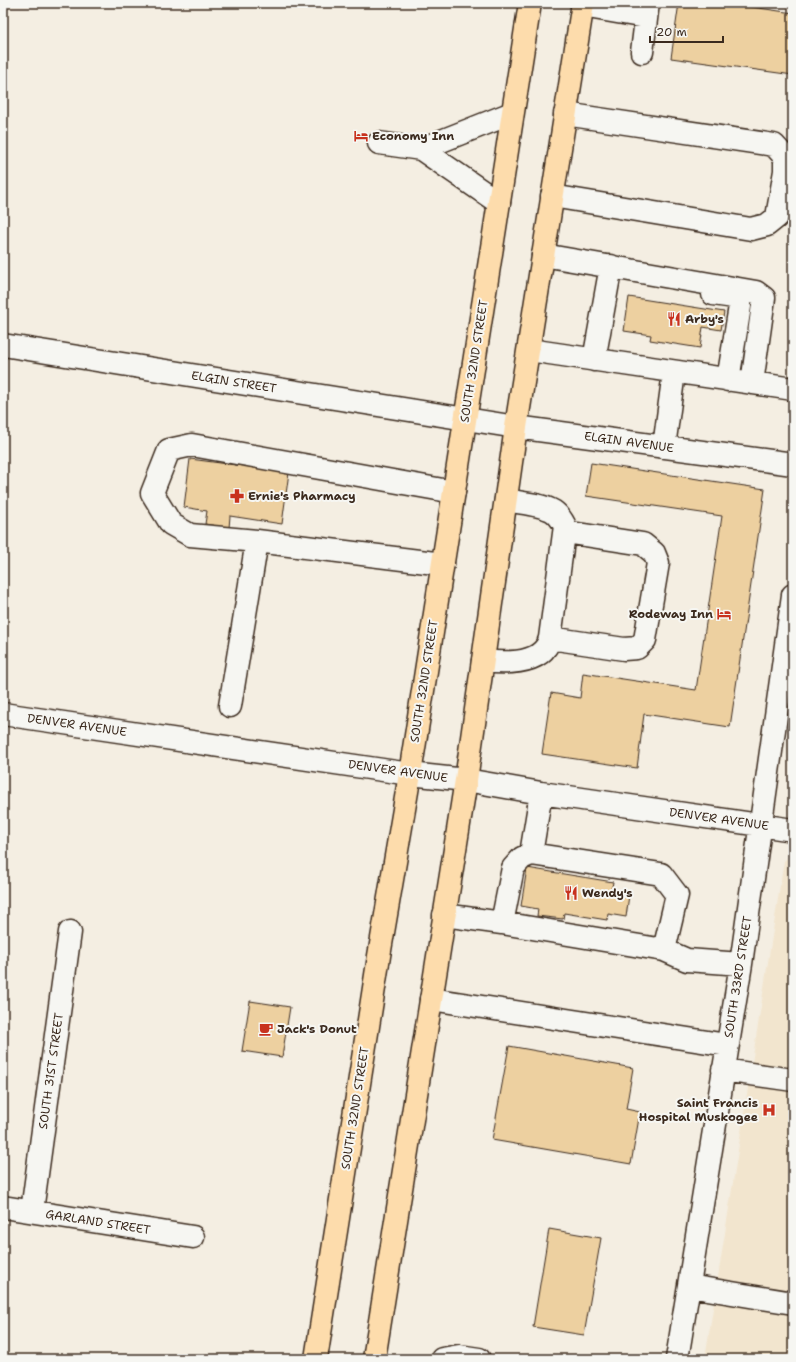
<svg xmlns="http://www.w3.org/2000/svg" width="796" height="1362" viewBox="0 0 796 1362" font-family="'Shantell Sans',sans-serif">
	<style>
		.built { fill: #f2e5ce }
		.building { fill: #edd0a0; stroke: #3b2a1e }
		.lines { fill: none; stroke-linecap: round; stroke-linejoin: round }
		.minor-casing { stroke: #3b2a1e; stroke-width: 25 }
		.highway-casing { stroke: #3b2a1e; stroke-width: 25 }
		.minor { stroke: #f6f6f2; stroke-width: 22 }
		.highway { stroke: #fddcac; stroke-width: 22 }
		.labels { text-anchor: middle; stroke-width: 4; stroke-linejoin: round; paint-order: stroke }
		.poi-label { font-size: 12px; font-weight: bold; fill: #3b2a1e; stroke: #f6f6f2; text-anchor: start }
		.street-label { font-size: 12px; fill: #3b2a1e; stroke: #f6f6f2 }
	</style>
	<rect width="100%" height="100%" fill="#f4eee2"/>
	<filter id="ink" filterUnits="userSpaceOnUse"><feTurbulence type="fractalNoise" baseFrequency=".025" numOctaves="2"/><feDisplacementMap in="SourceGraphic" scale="8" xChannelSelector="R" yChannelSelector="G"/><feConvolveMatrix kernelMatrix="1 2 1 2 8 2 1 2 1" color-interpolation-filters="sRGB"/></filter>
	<g filter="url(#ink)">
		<path class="built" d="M793 853V1359H705L784 861Z"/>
		<path class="building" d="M679 3H724L793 13V75L671 58Z
			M629 297 724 312 721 330 703 327 700 348 650 340 651 335 624 331Z
			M190 459 289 472 282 524 230 516 229 528 205 524 207 511 184 507Z
			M591 463 765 489 730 727 644 714 637 768 542 754 551 693 580 698 583 673 696 690 722 516 586 496Z
			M527 868 613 882 611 892 629 895 626 917 608 914 607 920 564 913 563 919 537 916 538 909 521 906Z
			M250 1001 290 1007 282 1057 242 1051Z
			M509 1046 633 1068 626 1109 640 1112 631 1164 492 1140Z
			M549 1229 601 1238 584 1335 533 1327Z"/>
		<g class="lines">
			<defs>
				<path id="minor" d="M582 6 646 17
					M642 52 648 3
					M379 143 421 149 512 113
					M421 149 499 203
					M552 196 751 229 767 225 777 217 785 171V157L774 145 565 114
					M543 255 756 292 764 298 752 383
					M713 294 734 297 740 306 728 380
					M3 345 516 427 793 464
					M529 350 793 389
					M594 360 611 266
					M664 447 674 372
					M443 564 257 541 190 535 171 524 152 493 169 450 192 445 454 492
					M550 638 624 649 637 648 645 640 658 563 654 553 643 544 565 532
					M483 661C501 663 534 665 546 647 548 645 549 641 550 638L565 526C562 520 559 515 553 511 541 504 520 503 506 500
					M230 706 257 541
					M3 714 410 774 466 780 541 793 793 830
					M531 854 541 793
					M444 915 502 923 664 950 687 960 741 964
					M502 923 513 868 522 858 531 854 661 874 677 895 664 950
					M431 999 727 1045
					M723 1070 793 1080
					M3 1207 193 1237
					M32 1211 70 932
					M689 1286 793 1303
					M442 1359 459 1356 479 1359
					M677 1359 741 964 793 595"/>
				<path id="highway" d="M316 1359 379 956 410 774 530 3
					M374 1359 466 780 516 427 583 3"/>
			</defs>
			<use href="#minor" class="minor-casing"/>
			<use href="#highway" class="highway-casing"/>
			<use href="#minor" class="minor"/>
			<use href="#highway" class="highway"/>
		</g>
	</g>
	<defs>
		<symbol id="hotel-bare" viewBox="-9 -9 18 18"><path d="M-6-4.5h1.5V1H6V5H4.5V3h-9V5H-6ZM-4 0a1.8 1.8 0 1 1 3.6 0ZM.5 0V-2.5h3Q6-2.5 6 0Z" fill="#c8321e" stroke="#f6f6f2" stroke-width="2.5" paint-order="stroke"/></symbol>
		<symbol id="restaurant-bare" viewBox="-9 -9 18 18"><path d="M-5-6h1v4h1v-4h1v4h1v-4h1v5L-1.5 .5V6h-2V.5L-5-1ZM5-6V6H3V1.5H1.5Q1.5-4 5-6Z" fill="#c8321e" stroke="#f6f6f2" stroke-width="2.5" paint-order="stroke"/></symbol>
		<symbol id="pharmacy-bare" viewBox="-9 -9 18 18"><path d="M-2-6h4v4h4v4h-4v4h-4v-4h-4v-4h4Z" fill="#c8321e" stroke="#f6f6f2" stroke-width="2.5" paint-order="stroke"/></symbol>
		<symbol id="cafe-bare" viewBox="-9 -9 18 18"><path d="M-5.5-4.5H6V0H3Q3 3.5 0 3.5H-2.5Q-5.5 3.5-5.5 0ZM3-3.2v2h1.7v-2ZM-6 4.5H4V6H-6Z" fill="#c8321e" stroke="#f6f6f2" stroke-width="2.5" paint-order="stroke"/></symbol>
		<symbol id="hospital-bare" viewBox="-9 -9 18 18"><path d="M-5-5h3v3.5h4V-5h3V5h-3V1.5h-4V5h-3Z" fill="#c8321e" stroke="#f6f6f2" stroke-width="2.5" paint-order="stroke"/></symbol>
	</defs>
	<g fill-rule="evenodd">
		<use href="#hotel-bare" x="351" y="126" width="20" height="20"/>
		<use href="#restaurant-bare" x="664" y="309" width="20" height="20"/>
		<use href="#pharmacy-bare" x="227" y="486" width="20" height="20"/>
		<use href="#hotel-bare" x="714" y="604" width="20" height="20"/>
		<use href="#restaurant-bare" x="561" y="883" width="20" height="20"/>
		<use href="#cafe-bare" x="256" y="1019" width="20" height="20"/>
		<use href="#hospital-bare" x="759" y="1100" width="20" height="20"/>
	</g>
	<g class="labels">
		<g class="poi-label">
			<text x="372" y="140">Economy Inn</text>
			<text x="685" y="323">Arby's</text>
			<text x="248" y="500">Ernie's Pharmacy</text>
			<text x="713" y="618" text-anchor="end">Rodeway Inn</text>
			<text x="582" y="897">Wendy's</text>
			<text x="277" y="1033">Jack's Donut</text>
			<text x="758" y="1107" text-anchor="end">Saint Francis<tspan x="758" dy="14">Hospital Muskogee</tspan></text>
		</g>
		<g class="street-label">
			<text transform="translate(474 361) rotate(-81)" y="4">SOUTH 32ND STREET</text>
			<text transform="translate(234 382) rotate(9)" y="4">ELGIN STREET</text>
			<text transform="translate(629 442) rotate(8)" y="4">ELGIN AVENUE</text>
			<text transform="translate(424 681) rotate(-81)" y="4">SOUTH 32ND STREET</text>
			<text transform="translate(77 725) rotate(8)" y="4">DENVER AVENUE</text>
			<text transform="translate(398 771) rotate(8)" y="4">DENVER AVENUE</text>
			<text transform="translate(719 819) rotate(8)" y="4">DENVER AVENUE</text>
			<text transform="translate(738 977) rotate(-81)" y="4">SOUTH 33RD STREET</text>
			<text transform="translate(51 1071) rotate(-82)" y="4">SOUTH 31ST STREET</text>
			<text transform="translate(355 1108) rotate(-81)" y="4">SOUTH 32ND STREET</text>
			<text transform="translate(98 1222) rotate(9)" y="4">GARLAND STREET</text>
		</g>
	</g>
	<rect width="796" height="1362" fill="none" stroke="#f6f6f2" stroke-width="16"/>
	<rect x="8" y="8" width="780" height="1346" fill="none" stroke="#3b2a1e" stroke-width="1.5" filter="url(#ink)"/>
	<path d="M650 36v6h73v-6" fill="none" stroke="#3b2a1e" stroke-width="2"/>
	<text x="656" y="36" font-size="12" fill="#3b2a1e" stroke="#f6f6f2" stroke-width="3" paint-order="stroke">20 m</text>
</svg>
